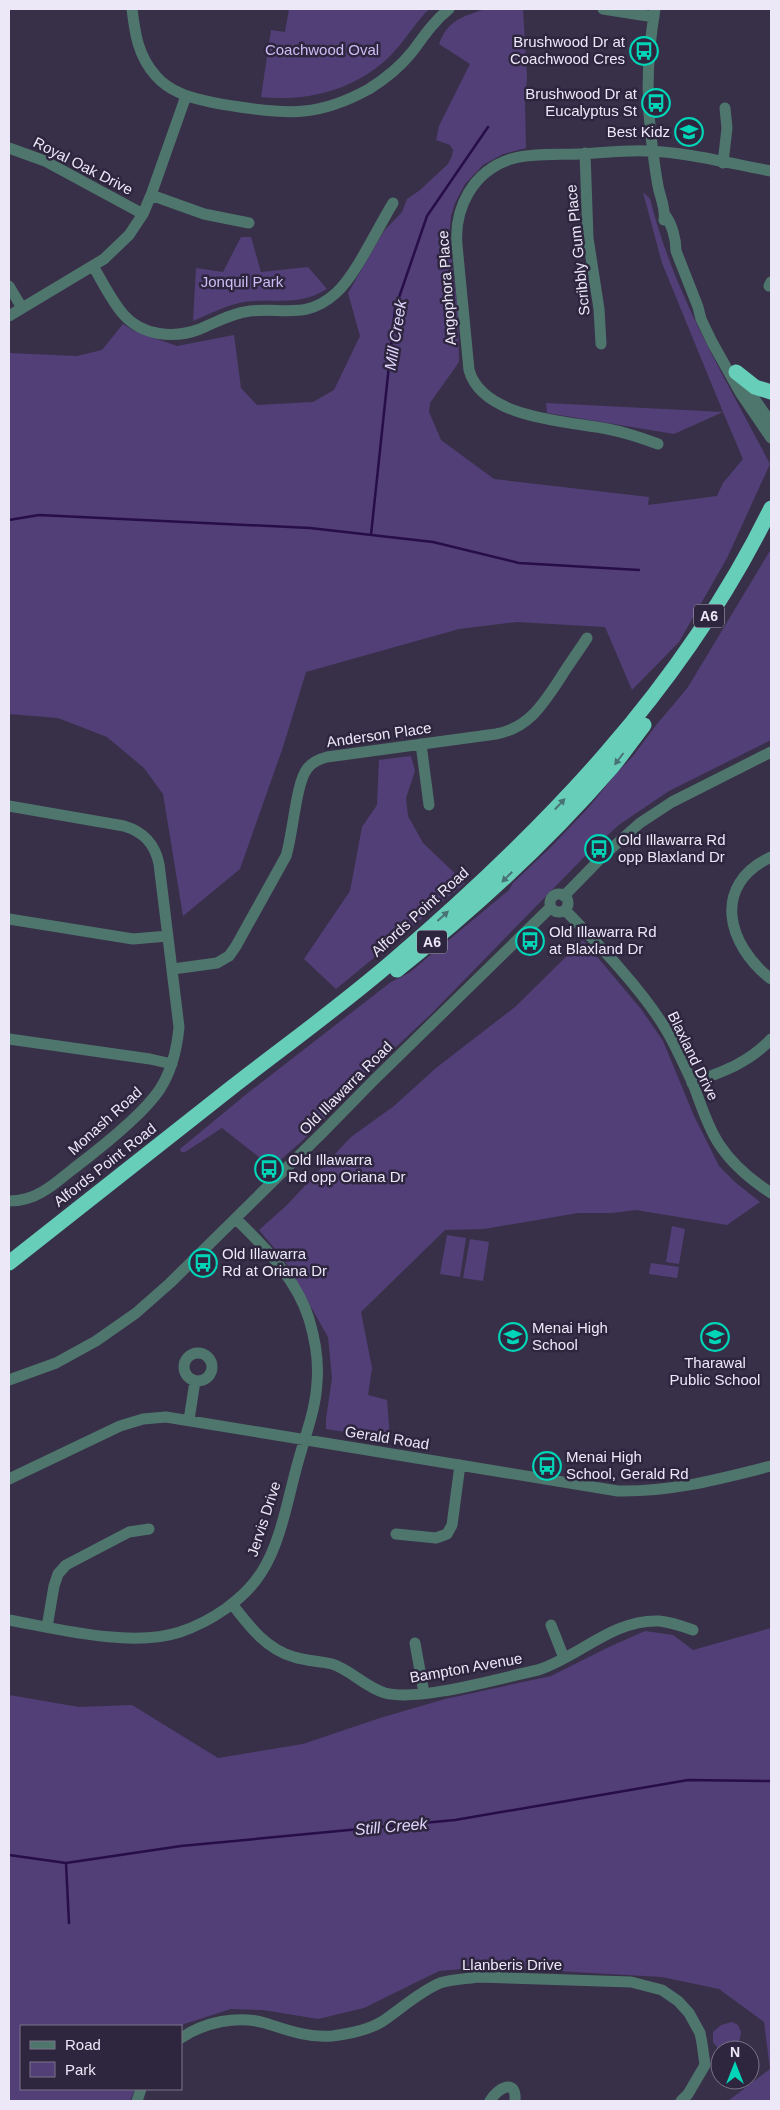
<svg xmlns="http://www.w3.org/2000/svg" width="780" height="2110" viewBox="0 0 780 2110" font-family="Helvetica,sans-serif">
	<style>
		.green { fill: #523f77 }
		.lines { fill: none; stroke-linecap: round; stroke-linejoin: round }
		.stream { stroke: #280e49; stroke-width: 2.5 }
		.minor { stroke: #4f766d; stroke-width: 11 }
		.highway { stroke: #67cfb9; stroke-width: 15 }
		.oneway { fill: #487275 }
		.labels { text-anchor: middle; stroke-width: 5; stroke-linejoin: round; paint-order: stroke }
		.shield { fill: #2e263e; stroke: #b3aec0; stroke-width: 1 }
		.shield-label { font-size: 14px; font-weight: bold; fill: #ece8f8 }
		.poi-label { font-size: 15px; fill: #ece8f8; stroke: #2e263e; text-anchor: start }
		.park-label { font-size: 15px; fill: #cdbcf5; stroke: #2e263e }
		.street-label { font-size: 15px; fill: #ece8f8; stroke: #2e263e }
		.water-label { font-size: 16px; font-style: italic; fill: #e0d5fc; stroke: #2e263e }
	</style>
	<rect width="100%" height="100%" fill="#383049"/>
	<path class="green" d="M289 9H429C414 24 403 44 387 59 353 90 307 102 261 97L271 30 285 32Z
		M485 9H523L527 78 525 104 526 148 503 154 483 165 465 184 455 203 451 216 449 236 458 311 459 362 430 403 429 412 441 440 494 479 649 497 648 505 717 496 723 483 743 459 723 412 674 434 547 413 546 403 723 412 662 263 643 192 650 199C674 295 725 377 770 464L727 558 679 642 632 690 605 627 517 622 459 629 306 672 283 747 240 869 183 916 163 794 144 768 107 737 58 718 9 714V353L77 356 102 350 123 324 134 331 177 346 234 335 241 388 257 405 313 402 334 390 360 336 348 293 384 231 402 212 407 199 420 190 448 164 452 156 453 150 450 145 436 140 439 126 470 64 439 44C448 20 462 17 485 9Z
		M241 237H251L261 272 308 267 327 289C297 307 275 298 244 302 226 305 210 314 193 321L196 268 223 272Z
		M771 549V740L669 791 620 824 590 851 431 1014 365 1076 302 1141 277 1163 269 1165 222 1128 185 1152H181L180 1149 249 1092 391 982 409 973 509 890 513 883 551 847 589 807 614 776 633 756 657 724 674 704 688 687Z
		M411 756 415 771 406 798 408 816 423 843 465 883 336 989 304 959 350 891 362 827 377 805 379 760Z
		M583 940 641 1009 663 1041 694 1116 719 1166 736 1183 760 1202 727 1225 636 1210 612 1213H578L484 1229 445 1230 361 1312 372 1368 368 1395 387 1400 390 1439 326 1429V1419L332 1378 328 1337 285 1261 259 1230 286 1206 351 1137 394 1106 436 1068 515 1007Z
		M672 1226 685 1229 679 1264 666 1262Z
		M447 1235 466 1238 460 1277 440 1274Z
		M470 1239 489 1242 483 1281 463 1278Z
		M651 1263 679 1267 677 1278 649 1274Z
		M771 1628V2101H728L770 2069 764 2022 719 1989 662 1977 485 1967 439 1971 364 2008 318 2019 263 2010 231 2009 184 2024 181 2027 21 2026V2089H135L130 2101H9V1695L79 1707 132 1705 218 1758 303 1744 380 1718 445 1699 551 1676 609 1647 645 1631 673 1635 693 1650Z
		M732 2022 738 2025 741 2032 739 2044 727 2050 720 2051 713 2042V2032L721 2025Z"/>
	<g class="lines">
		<path class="stream" d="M9 520 39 515 310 528 433 542 519 563 639 570
			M371 535 395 309 427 216 488 127
			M9 1855 66 1863 181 1846 455 1820 688 1780 771 1781
			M66 1863 69 1923"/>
		<path class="minor" d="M132 9C135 34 138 56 156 76 162 83 171 89 180 93 204 104 278 114 304 111 327 109 349 100 369 89 385 79 400 67 412 52 424 36 434 21 449 9
			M603 9 654 17
			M655 9C648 50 646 95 651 136 653 153 655 170 658 186 660 197 666 209 664 220
			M9 148 45 161 143 214
			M585 153 588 238 599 309 601 344
			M723 163 727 128 725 108
			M151 195 204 214 249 223
			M665 215C672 224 676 239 676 251L698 307 701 319 712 342 741 394 771 438
			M93 266C102 281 111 300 123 314 142 336 174 339 200 329 217 322 232 313 250 311 284 307 306 320 336 293 356 275 378 227 393 203
			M9 286 22 308
			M769 286 771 282
			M9 316 104 259 129 235 143 214 151 195 186 96
			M741 379 771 423
			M658 444C639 437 622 431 602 428 562 421 482 417 469 370L457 245C454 208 473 171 511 159 533 153 557 155 579 154 602 153 625 150 647 151 688 152 731 164 771 171
			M421 744 429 805
			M9 806 124 826C144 832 155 844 159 864L179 1027C177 1049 172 1070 160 1089 143 1115 98 1150 73 1169 63 1177 53 1186 42 1192 32 1198 20 1201 9 1201
			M771 857C711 885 727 945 771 979
			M550 903a9 9 0 1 1 18 0a9 9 0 1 1-18 0Z
			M564 896 604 855 640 823 672 802 771 752
			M565 910C599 945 644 991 668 1033 677 1049 685 1067 693 1084 701 1104 707 1126 719 1144 732 1164 751 1180 771 1193
			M9 919 133 939 168 936
			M173 969 217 963 229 956 236 946 286 856C293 834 296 783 307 769 312 762 319 759 327 757L496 734C529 728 543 704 561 677 569 664 578 652 587 638
			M9 1039 150 1059 172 1064
			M692 1083C722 1072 749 1063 771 1039
			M184 1367a14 14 0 1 1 28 0a14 14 0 1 1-28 0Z
			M9 1380 56 1363 96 1341 136 1313 170 1283 323 1132 373 1081 551 907
			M189 1420 195 1381
			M9 1479 120 1426 143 1419 166 1417 618 1491C673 1492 719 1479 771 1466
			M396 1534 436 1538 447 1534 452 1525 460 1465
			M232 1604C249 1626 266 1649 294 1657 306 1661 319 1661 332 1664 351 1670 365 1687 385 1693 419 1702 500 1678 538 1670 579 1657 613 1619 659 1621 671 1622 682 1626 693 1630
			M9 1620C58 1629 132 1648 180 1632 210 1622 244 1600 261 1573 281 1543 288 1497 298 1462 305 1436 316 1409 317 1382 319 1361 315 1339 309 1319 297 1280 265 1247 236 1219
			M551 1625 564 1658
			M47 1627 54 1586 58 1574 66 1565 129 1532 149 1529
			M415 1643 424 1693
			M181 2038C205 2022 237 2015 265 2023 287 2030 309 2038 332 2036 349 2034 369 2030 383 2021 402 2008 419 1992 440 1983 452 1979 466 1979 478 1977L631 1982 662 1990 678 2001 689 2013 700 2033 702 2043 705 2065 688 2094 681 2101
			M137 2101 141 2089
			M490 2101C498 2087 517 2078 515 2101"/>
		<path class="highway" d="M736 372 755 387 771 392
			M397 970C474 909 547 842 612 767 623 754 633 739 644 725
			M9 1263C83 1205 157 1146 231 1088 285 1046 342 1005 394 960 545 830 682 690 771 508"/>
	</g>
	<defs><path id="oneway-solid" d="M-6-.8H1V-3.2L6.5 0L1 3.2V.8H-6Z" transform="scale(1.25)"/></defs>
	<g class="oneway">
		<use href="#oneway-solid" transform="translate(619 759) rotate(127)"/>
		<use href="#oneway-solid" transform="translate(560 804) rotate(-47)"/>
		<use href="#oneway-solid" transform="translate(507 877) rotate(135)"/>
		<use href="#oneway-solid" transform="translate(443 916) rotate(-42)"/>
	</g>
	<defs>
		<symbol id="bus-ring" viewBox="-11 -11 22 22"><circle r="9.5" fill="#2e263e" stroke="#00d5b7" stroke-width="1.5"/><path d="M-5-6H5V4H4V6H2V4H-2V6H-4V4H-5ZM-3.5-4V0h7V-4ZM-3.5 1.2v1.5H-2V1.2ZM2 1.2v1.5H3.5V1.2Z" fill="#00d5b7"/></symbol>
		<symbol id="school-ring" viewBox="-11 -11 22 22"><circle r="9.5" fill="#2e263e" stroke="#00d5b7" stroke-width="1.5"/><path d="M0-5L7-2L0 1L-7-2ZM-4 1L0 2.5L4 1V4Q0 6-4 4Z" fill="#00d5b7"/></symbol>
	</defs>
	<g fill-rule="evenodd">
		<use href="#bus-ring" x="628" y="35" width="32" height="32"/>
		<use href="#bus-ring" x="640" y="87" width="32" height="32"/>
		<use href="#school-ring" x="673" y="116" width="32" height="32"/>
		<use href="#bus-ring" x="583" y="833" width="32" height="32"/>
		<use href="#bus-ring" x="514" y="925" width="32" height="32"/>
		<use href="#bus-ring" x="253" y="1153" width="32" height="32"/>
		<use href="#bus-ring" x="187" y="1247" width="32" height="32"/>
		<use href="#school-ring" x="497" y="1321" width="32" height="32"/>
		<use href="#school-ring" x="699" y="1321" width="32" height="32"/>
		<use href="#bus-ring" x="531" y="1450" width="32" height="32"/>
	</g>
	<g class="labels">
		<g class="shield">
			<rect x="694" y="604.5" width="30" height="23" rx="4"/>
			<rect x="417" y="930.5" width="30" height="23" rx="4"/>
		</g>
		<g class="shield-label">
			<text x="709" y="621">A6</text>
			<text x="432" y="947">A6</text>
		</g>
		<g class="poi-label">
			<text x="625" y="47" text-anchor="end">Brushwood Dr at<tspan x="625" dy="17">Coachwood Cres</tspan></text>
			<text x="637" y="99" text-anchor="end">Brushwood Dr at<tspan x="637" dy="17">Eucalyptus St</tspan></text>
			<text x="670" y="137" text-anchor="end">Best Kidz</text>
			<text x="618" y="845">Old Illawarra Rd<tspan x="618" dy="17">opp Blaxland Dr</tspan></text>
			<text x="549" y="937">Old Illawarra Rd<tspan x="549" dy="17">at Blaxland Dr</tspan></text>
			<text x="288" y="1165">Old Illawarra<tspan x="288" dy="17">Rd opp Oriana Dr</tspan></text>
			<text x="222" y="1259">Old Illawarra<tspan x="222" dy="17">Rd at Oriana Dr</tspan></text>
			<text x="532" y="1333">Menai High<tspan x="532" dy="17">School</tspan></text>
			<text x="715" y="1368" text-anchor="middle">Tharawal<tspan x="715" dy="17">Public School</tspan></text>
			<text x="566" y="1462">Menai High<tspan x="566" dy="17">School, Gerald Rd</tspan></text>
		</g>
		<g class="park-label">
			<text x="322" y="55">Coachwood Oval</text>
			<text x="242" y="287">Jonquil Park</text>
		</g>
		<g class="street-label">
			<text transform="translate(83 166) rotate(27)" y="5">Royal Oak Drive</text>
			<text transform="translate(578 250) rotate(-96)" y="5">Scribbly Gum Place</text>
			<text transform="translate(447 288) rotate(-94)" y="5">Angophora Place</text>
			<text transform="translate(379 735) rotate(-8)" y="5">Anderson Place</text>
			<text transform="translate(420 912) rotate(-42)" y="5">Alfords Point Road</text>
			<text transform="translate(693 1056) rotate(64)" y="5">Blaxland Drive</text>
			<text transform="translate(346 1088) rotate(-45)" y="5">Old Illawarra Road</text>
			<text transform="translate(105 1121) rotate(-42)" y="5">Monash Road</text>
			<text transform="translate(105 1165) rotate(-38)" y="5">Alfords Point Road</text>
			<text transform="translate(387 1438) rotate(9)" y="5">Gerald Road</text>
			<text transform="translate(264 1519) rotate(-72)" y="5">Jervis Drive</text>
			<text transform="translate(466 1668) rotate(-10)" y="5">Bampton Avenue</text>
			<text x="512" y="1970">Llanberis Drive</text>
		</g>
		<g class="water-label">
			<text transform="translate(395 335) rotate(-81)" y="6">Mill Creek</text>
			<text transform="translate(391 1826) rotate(-5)" y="6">Still Creek</text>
		</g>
	</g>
	<rect width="780" height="2110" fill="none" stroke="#ece8f8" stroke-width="20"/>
	<rect x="20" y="2025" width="162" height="65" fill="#2e263e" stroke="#7a7488"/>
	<rect x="30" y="2041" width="25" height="8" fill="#4f766d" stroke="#7a7488"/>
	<text x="65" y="2050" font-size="15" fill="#ece8f8">Road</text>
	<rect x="30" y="2062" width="25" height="15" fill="#523f77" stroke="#7a7488"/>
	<text x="65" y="2075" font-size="15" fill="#ece8f8">Park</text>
	<g transform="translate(735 2065)"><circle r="24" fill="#2e263e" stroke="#7a7488"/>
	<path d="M0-4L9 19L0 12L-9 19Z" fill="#00d5b7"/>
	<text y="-8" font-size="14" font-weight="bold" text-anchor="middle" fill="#ece8f8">N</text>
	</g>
</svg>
